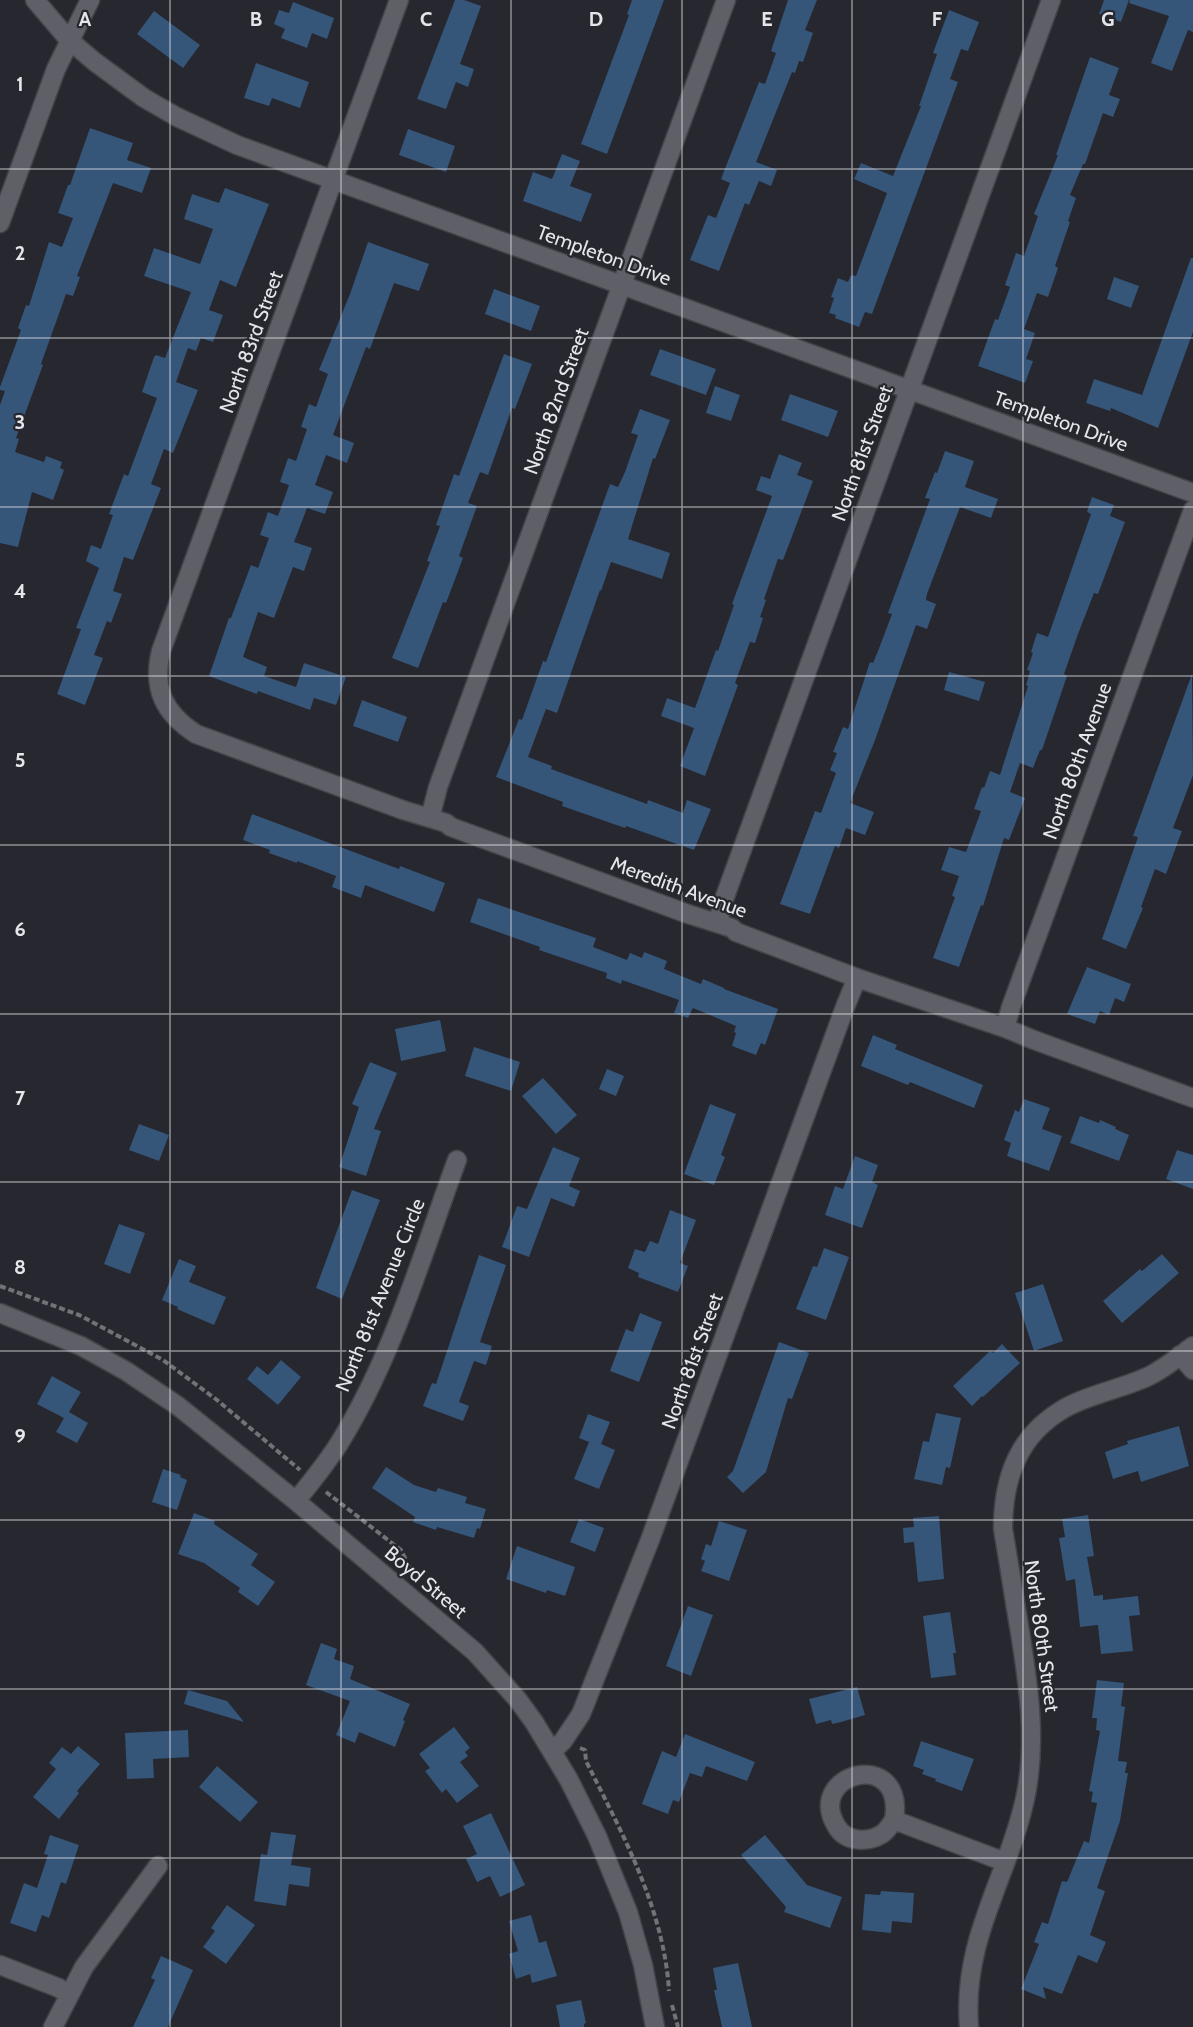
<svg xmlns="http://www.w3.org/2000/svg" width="1193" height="2027" viewBox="0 0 1193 2027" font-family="Cabin,sans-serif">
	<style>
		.building { fill: #355579 }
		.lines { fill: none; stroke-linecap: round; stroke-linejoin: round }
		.minor-casing { stroke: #43434a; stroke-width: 21 }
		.path { stroke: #727279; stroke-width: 4; stroke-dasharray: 6 3; stroke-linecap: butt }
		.minor { stroke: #5f5f68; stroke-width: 18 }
		.grid { fill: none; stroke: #e5e5eb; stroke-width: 1.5; stroke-opacity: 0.55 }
		.labels { text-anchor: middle; stroke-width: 4.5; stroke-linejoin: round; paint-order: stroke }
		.street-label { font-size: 20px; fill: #e5e5eb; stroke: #27272f }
		.grid-label { font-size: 20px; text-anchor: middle; font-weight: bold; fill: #e5e5eb; stroke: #27272f; stroke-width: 4.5; stroke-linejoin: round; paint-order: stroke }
	</style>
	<rect width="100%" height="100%" fill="#27272f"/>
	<path class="building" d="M455 0H464L481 6 460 64 474 69 468 87 456 82 446 109 417 99Z
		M632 0H664L607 154 581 144 629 15 627 14Z
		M788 0H817L805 30 813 33 803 62 799 61 795 73 792 72 756 162 777 170 771 186 759 181 749 205 745 203 719 271 690 260 708 215 716 218 730 183 721 179 759 82 765 84 776 53 771 51Z
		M1104 0H1129L1121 22 1099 14Z
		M1130 0H1193V32L1188 30 1172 71 1151 63 1169 16 1129 3Z
		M293 2 334 18 327 39 312 33 307 48 281 38 285 29 274 24 279 10 289 13Z
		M949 10 979 22 968 51 961 49 950 79 958 82 872 314 865 312 859 327 835 318 836 315 829 313 834 298 831 297 838 278 848 282 851 275 856 276 887 193 854 179 861 163 893 176 921 106H919L937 54 933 53Z
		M154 11 200 45 183 68 137 34Z
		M1090 57 1119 68 1109 95 1120 99 1113 117 1103 113 1085 164H1083L1070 195 1076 198 1068 221 1070 222 1055 266 1058 268 1048 297 1037 293 1024 329 1035 333 1026 359 1033 361 1025 383 978 366 995 319 998 320 1010 287 1005 285 1016 253 1024 256 1038 216 1034 214 1058 155H1056Z
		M256 63 309 82 300 108 272 98 269 106 244 98Z
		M90 128 133 143 127 160 151 168 142 193 113 183 77 276 80 277 73 296 66 294 41 364 43 365 16 438 19 439 15 452 44 462 46 456 62 462 60 468 64 470 53 500 32 492 18 547 0 543V405L5 391 0 390V387L21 330 18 328 26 305 29 306 49 242 62 247 73 218 58 213 68 185H70Z
		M408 129 455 146 446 172 399 155Z
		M562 154 580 161 570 186 592 194 581 222 523 201 533 172 552 179Z
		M225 188 269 204 236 287 220 280 209 310 223 315 213 342 201 338 196 351 188 348 176 382 198 390 173 453 164 449 151 484 161 488 133 560 124 557 113 591 122 594 111 623 107 621 94 655 103 658 85 705 57 694 81 629 76 628 99 568 86 561 91 545 101 549 113 515 109 514 124 474 128 476 157 398 142 392 154 357 156 355 165 358 191 292 144 276 154 248 200 264 213 229 184 219 192 194 219 203Z
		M368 242 429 264 419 291 394 283 370 349 366 347 333 435 354 443 347 463 326 455 315 485 333 492 325 514 307 508 294 542 312 548 304 571 293 567 274 618 258 612 243 657 267 667 264 676 296 687 304 663 346 677 336 705 314 698 310 710 258 691 257 694 209 676 229 618H231L251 565 258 568 269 538 260 535 268 512 278 516 289 485 280 482 288 458 296 461 307 429 301 427 309 404 316 407 328 374 319 370 350 294Z
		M1191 258H1193V332L1158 428 1111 408 1110 411 1086 403 1094 379 1142 395Z
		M1114 277 1139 286 1131 308 1107 299Z
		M494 289 540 306 531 331 485 314Z
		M660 349 716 369 706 395 650 375Z
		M504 354 532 364 515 409 512 408 488 475 480 472 468 503 477 506 459 556 463 558 446 603 443 602 418 668 392 658 430 562 427 561 440 526 436 525 454 474 459 476Z
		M715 386 740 395 731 421 706 413Z
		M790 394 838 411 828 437 781 420Z
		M640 409 670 420 655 459 653 458 628 539 670 553 662 579 611 562 601 591 600 590 557 713 546 709 528 757 552 766 551 769 647 804 648 800 683 813 687 800 711 809 694 850 626 826 625 828 562 806 563 802 496 777 519 719 522 720 543 661 546 662 610 484 618 487 625 472 638 435 631 433Z
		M945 451 974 461 965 487 998 499 991 518 960 507 927 594 926 600 936 604 927 629 916 625 875 740 850 803 874 812 865 835 846 828 839 848 835 846 810 914 780 904 815 811 821 813 836 773 830 770 837 753 833 752 843 727 848 729 870 662 873 663 878 651 892 614 888 613 930 499 925 498 935 472 937 473Z
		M779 454 802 463 797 475 813 481 783 560 778 559 764 599 766 600 760 617 763 618 755 643 750 642 735 683 738 685 705 776 680 766 694 728 661 716 667 698 695 708 716 650 718 651 734 605 732 604 772 496 756 490 761 476 770 479Z
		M1092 497 1114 505 1110 516 1125 522 1098 594 1094 593 1078 634 1064 674 1067 676 1042 750H1040L1033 768 1020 763 1010 792 1025 798 1009 840 1004 838 983 906 981 905 959 967 933 958 955 897 952 896 959 876 941 870 949 847 966 852 981 811 974 809 982 787 984 788 990 771 1000 775 1028 686 1026 685 1030 671 1027 670 1033 653 1031 652 1037 633 1048 637 1091 514 1087 512Z
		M949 672 985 682 979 701 944 690Z
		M1192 674 1193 775 1173 828 1182 831 1166 874 1155 869 1141 907 1143 908 1126 949 1102 939 1138 837 1133 836Z
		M362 700 407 717 398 742 353 726Z
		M252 814 399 869 400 866 445 883 434 912 365 885 361 898 332 887 336 876 297 861V863L269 853 270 850 243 840Z
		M478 898 596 938 593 947 627 960 630 953 642 958 644 952 667 961 664 969 701 984 703 979 724 988V989L778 1009 765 1045 761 1043 756 1055 732 1046 736 1033 734 1032 736 1026 693 1008 688 1018 674 1013 679 1000 622 980 621 984 606 978 607 973 539 950 540 947 470 922Z
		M1087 967 1131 984 1124 1002 1115 998 1109 1015 1100 1011 1095 1024 1067 1014Z
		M440 1020 446 1051 401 1061 395 1029Z
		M873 1035 897 1045 895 1049 983 1085 974 1108 910 1082 908 1085 861 1066Z
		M474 1047 520 1062 511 1091 465 1076Z
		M370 1062 397 1073 374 1129 381 1131 366 1176 339 1167 359 1107 352 1104Z
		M607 1069 624 1076 616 1096 599 1089Z
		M543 1078 577 1115 556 1134 522 1096Z
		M1024 1099 1050 1108 1042 1129 1062 1136 1049 1171 1007 1156 1011 1143 1004 1140 1015 1110 1019 1112Z
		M710 1104 736 1114 721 1155 725 1157 714 1185 684 1174Z
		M1080 1116 1099 1123 1100 1120 1116 1127 1115 1129 1129 1135 1119 1161 1070 1143Z
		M139 1124 169 1135 159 1161 129 1150Z
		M553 1147 580 1158 569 1186 580 1191 574 1207 551 1198 529 1257 502 1247 517 1206 527 1209Z
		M1177 1150 1193 1155V1189L1166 1179Z
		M855 1156 878 1165 872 1182 878 1185 862 1228 825 1215 835 1186 843 1189Z
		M352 1190 380 1200 342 1299 316 1288Z
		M670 1210 696 1220 680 1263 688 1266 678 1292 638 1277 639 1273 628 1268 635 1249 645 1252 650 1241 658 1244Z
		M119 1224 145 1233 130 1274 104 1264Z
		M824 1248 849 1257 826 1320 796 1309 813 1266 817 1267Z
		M1162 1254 1179 1273 1122 1323 1103 1301 1140 1269 1142 1271Z
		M479 1255 506 1265 480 1342 492 1346 486 1365 474 1361 459 1402 469 1406 463 1421 423 1406 432 1383 436 1384Z
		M179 1259 196 1266 189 1282 226 1297 214 1325 177 1309 178 1307 162 1300Z
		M1043 1284 1063 1341 1034 1351 1015 1293Z
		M640 1313 662 1322 639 1382 610 1371 626 1329 633 1332Z
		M779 1342 809 1353 792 1399 788 1398 766 1472 743 1493 727 1477 733 1471Z
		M1002 1344 1020 1363 983 1397 982 1396 972 1406 953 1386 990 1351 993 1353Z
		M281 1360 301 1377 278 1405 247 1379 257 1366 268 1375Z
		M52 1376 81 1392 69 1412 88 1423 77 1443 56 1432 64 1418 37 1404Z
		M936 1413 961 1418 950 1468 946 1467 942 1485 914 1479 923 1441 929 1442Z
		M588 1414 610 1422 601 1444 615 1450 599 1489 574 1479 589 1442 579 1438Z
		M1179 1426 1189 1466 1141 1482 1138 1471 1113 1479 1105 1452 1128 1444 1127 1441Z
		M386 1467 414 1485 436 1492 438 1488 467 1497 465 1503 486 1509 480 1529 477 1528 474 1538 437 1527 436 1530 413 1522 415 1517 372 1488Z
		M163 1469 181 1475 180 1477 187 1480 177 1510 152 1502Z
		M194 1513 215 1521 214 1524 258 1554 251 1565 275 1582 258 1606 238 1592 240 1588 204 1563 178 1554Z
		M1088 1515 1094 1556 1087 1557 1094 1596 1103 1595V1600L1138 1596 1140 1615 1129 1616 1133 1651 1101 1654 1098 1625 1080 1627 1075 1579 1066 1581 1059 1538 1065 1537 1062 1519Z
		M939 1516 944 1579 918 1582 914 1542 904 1543 903 1528 914 1527 913 1518Z
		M579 1519 604 1528 595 1552 570 1542Z
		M719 1521 747 1530 729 1581 701 1571 705 1561 701 1559 706 1544 711 1546Z
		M517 1546 575 1567 565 1596 547 1590 546 1593 506 1579Z
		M688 1606 713 1615 691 1676 666 1666Z
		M950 1612 956 1653H953L956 1675 931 1678 923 1616Z
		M321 1643 337 1649 334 1659 354 1666 350 1679 410 1704 403 1720 405 1721 395 1747 359 1732 355 1743 336 1735 350 1701 306 1685Z
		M1097 1680 1124 1683 1121 1706 1125 1707 1118 1761 1127 1762 1125 1773H1128L1120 1821 1097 1888 1105 1891 1090 1935 1106 1942 1097 1963 1078 1955 1062 1994 1043 1987 1046 1999 1021 1989 1039 1944 1034 1942 1042 1922 1048 1924 1062 1881 1067 1882 1084 1841 1089 1843 1097 1803 1091 1802 1093 1792 1089 1791 1100 1731 1096 1730 1097 1718H1092Z
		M857 1687 865 1715 841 1722 832 1724 831 1720 816 1724 809 1699Z
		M188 1690 227 1701 244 1722 184 1704Z
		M454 1727 470 1748 465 1752 468 1756 460 1762 479 1786 457 1803 446 1789 442 1793 425 1771 430 1768 419 1754Z
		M188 1730 189 1757 153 1759 154 1778 127 1779 125 1733Z
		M685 1734 755 1762 747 1781 706 1766 702 1777 690 1773 679 1802 673 1800 668 1814 642 1804 662 1751 676 1757Z
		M921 1741 974 1759 962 1791 935 1781 936 1779 922 1774 924 1770 913 1766Z
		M78 1746 100 1764 77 1791 79 1793 59 1819 33 1797 56 1769 49 1763 62 1747 71 1754Z
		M217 1766 258 1802 240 1822 199 1787Z
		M491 1813 525 1885 500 1897 490 1876 477 1882 466 1859 477 1854 463 1826Z
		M271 1832 296 1835 291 1865 311 1868 309 1887 289 1884 286 1906 254 1901 261 1854 267 1855Z
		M50 1835 79 1845 66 1884 61 1882 49 1918 42 1915 36 1932 10 1923 24 1883 37 1888 48 1855 44 1854Z
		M765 1835 807 1885 842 1897 830 1928 784 1912 786 1907 741 1855Z
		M881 1891 914 1893 912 1923 892 1921 891 1933 862 1930 865 1894 880 1895Z
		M227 1905 255 1925 226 1964 203 1947 215 1931 211 1928Z
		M531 1915 539 1943 546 1941 557 1976 532 1983 530 1974 516 1979 509 1954 518 1951 509 1921Z
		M161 1956 193 1970 168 2027H133L155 1980 151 1978Z
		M738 1963 752 2027H722L714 1990H717L713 1968Z
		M581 2000 586 2023 584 2024V2027H560L556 2005Z"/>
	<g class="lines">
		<defs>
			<path id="minor" d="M35 0 69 40 95 62 144 98 177 117 237 145 1193 493
				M399 0 161 651C152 689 164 713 196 734L403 810 446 823 451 827 688 914 732 928 736 932 857 978 1005 1028 1034 1040 1193 1098
				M0 223 56 69 90 0
				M430 818 438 787 726 0
				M718 923 723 902 1051 0
				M1005 1028 1011 1007 1193 510
				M0 1313 81 1346 126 1371 178 1406 296 1501 475 1652 518 1700 534 1722 569 1780 597 1836 628 1912 643 1965 655 2027
				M1180 1355 1193 1370
				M296 1501C311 1482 327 1463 340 1442 393 1356 422 1255 457 1160
				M552 1751 563 1741 581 1714 650 1540 845 1007 857 978
				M894 1820C890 1825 887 1831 882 1834 868 1843 846 1842 837 1827 803 1773 906 1746 894 1820L1005 1862
				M0 1965 59 1988 68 1995
				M53 2027 84 1967 158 1866
				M969 2027C962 1939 1007 1880 1025 1799 1037 1743 1029 1688 1020 1632 1014 1598 1009 1563 1003 1529 1003 1478 1018 1435 1065 1408 1090 1394 1121 1389 1147 1377 1164 1369 1178 1357 1193 1346"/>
		</defs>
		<use href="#minor" class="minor-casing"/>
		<path class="path" d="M0 1286 79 1315 163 1360 217 1400 300 1470
			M326 1492 401 1550 413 1574
			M580 1748 585 1750 586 1761C622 1833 664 1909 669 1991
			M672 2005 678 2027"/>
		<use href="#minor" class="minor"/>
	</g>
	<path class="grid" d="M170 0V2027M341 0V2027M511 0V2027M682 0V2027M852 0V2027M1023 0V2027M0 169H1193M0 338H1193M0 507H1193M0 676H1193M0 845H1193M0 1014H1193M0 1182H1193M0 1351H1193M0 1520H1193M0 1689H1193M0 1858H1193"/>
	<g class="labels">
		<g class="street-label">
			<text transform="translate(604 255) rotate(20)" y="7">Templeton Drive</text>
			<text transform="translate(251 342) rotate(-70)" y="7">North 83rd Street</text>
			<text transform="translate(556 401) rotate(-70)" y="7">North 82nd Street</text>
			<text transform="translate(1061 421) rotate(20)" y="7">Templeton Drive</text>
			<text transform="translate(862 453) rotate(-70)" y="7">North 81st Street</text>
			<text transform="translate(1077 761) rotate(-70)" y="7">North 80th Avenue</text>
			<text transform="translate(679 887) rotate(20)" y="7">Meredith Avenue</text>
			<text transform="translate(380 1295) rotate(-68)" y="7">North 81st Avenue Circle</text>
			<text transform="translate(692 1361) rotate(-70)" y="7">North 81st Street</text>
			<text transform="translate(426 1582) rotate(40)" y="7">Boyd Street</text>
			<text transform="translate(1042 1636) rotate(82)" y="7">North 80th Street</text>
		</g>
	</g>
	<g class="grid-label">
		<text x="85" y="26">A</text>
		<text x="256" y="26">B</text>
		<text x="426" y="26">C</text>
		<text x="596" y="26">D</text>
		<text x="767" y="26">E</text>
		<text x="937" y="26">F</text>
		<text x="1108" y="26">G</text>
		<text x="20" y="91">1</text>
		<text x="20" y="260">2</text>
		<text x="20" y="429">3</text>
		<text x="20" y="598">4</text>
		<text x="20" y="767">5</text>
		<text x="20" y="936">6</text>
		<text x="20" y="1105">7</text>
		<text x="20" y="1274">8</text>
		<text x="20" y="1443">9</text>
	</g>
</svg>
